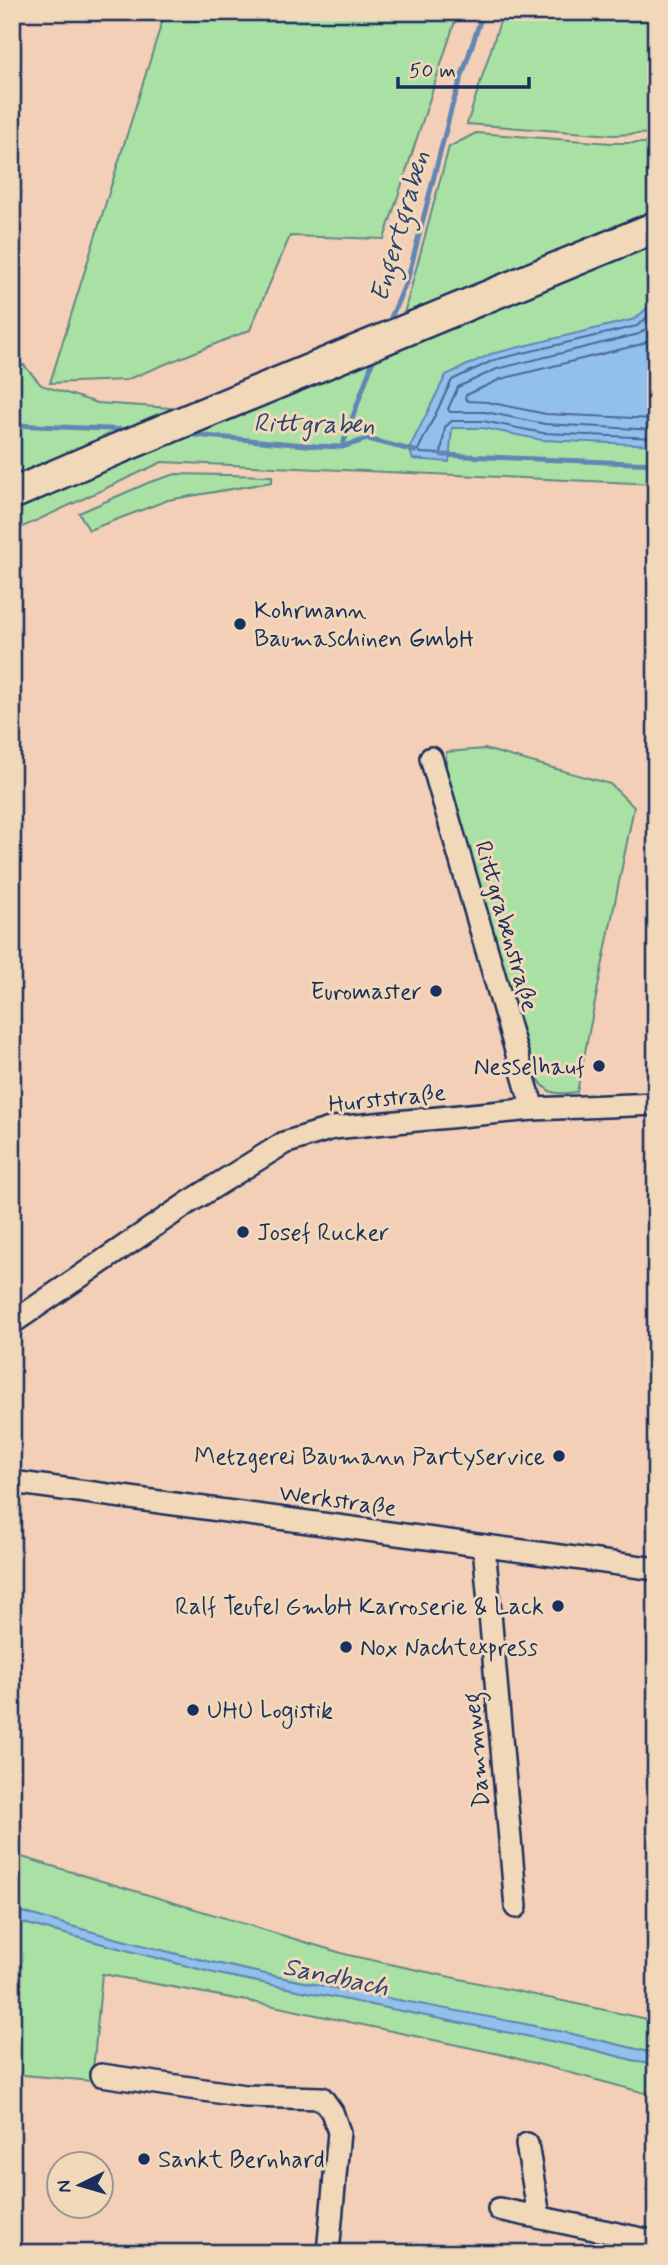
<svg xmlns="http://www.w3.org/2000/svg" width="668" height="2265" font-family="Mynerve,sans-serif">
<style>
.green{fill:#a9e1a5;stroke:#628882;stroke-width:2}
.water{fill:#92c0ed;stroke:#6286b4;stroke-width:2}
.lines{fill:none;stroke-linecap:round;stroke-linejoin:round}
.shore{stroke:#4b6997;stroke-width:2}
.stream{stroke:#6286b4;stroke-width:5}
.street-casing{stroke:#1b2f5e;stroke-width:26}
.secondary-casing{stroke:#1b2f5e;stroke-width:35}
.street{stroke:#f0d8b8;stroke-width:21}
.secondary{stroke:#f0d8b8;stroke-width:30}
.poi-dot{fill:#1b2f5e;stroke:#f0d8b8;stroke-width:2.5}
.labels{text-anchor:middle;stroke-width:6;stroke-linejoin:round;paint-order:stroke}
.poi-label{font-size:24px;fill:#1b2f5e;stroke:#f0d8b8;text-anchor:start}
.street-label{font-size:24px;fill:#1b2f5e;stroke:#f0d8b8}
.water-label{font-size:26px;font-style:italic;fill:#2d4573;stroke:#f0d8b8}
</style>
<rect width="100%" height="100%" fill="#f2cfb6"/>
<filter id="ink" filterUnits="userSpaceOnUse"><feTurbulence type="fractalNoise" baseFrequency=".0143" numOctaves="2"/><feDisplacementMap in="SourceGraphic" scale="14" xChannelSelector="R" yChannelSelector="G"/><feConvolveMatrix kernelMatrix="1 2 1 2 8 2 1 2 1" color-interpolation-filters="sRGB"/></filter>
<g filter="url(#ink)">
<g class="green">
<polygon points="165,12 458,12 384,239 290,236 250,330 126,380 50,383"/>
<polygon points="503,12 656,12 656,133 613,135 467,124"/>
<polygon points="476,133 611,143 656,143 656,218 402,321 449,147"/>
<polygon points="656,241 656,484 162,462 12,532 12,510 38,498"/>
<polygon points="12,365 24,365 41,385 97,403 186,409 12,482"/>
<polygon points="176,474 272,476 272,482 168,500 89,530 79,513 150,482"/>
<path d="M 485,749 L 610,784 L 634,807 L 577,1092 C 550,1095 547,1094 533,1071 L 446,769 L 446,752 Z"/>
<path d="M 12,1854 L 348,1955 L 656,2021 L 656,2054 C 527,2020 395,2002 265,1974 C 179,1956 95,1934 12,1909 Z"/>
<polygon points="12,1920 214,1973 590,2049 656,2066 656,2096 504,2055 274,2006 102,1974 92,2081 12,2074"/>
</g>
<g class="water">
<polygon points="656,300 656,445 542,440 483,428 452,428 449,462 413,459 409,449 446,375 491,354 635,319"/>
<path d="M 12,1909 C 96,1934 179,1956 265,1974 C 395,2002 527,2020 656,2054 L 656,2066 L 590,2049 L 214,1973 L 12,1920 Z"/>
</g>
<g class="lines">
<g class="shore">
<polyline points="656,310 637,326 494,360 452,380 418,450 421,453 441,454 445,427 452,421 483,421 543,433 656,438"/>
<polyline points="656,321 639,334 497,369 458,387 448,409 450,412 485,412 545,424 656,430"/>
<polyline points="656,336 642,344 501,379 466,395 465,398 468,401 487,402 546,414 656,419"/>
</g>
<g class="stream">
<polyline points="387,327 408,278 452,106 483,12"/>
<polyline points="12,425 132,430"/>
<polyline points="183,434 317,446 342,447 367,439 415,451"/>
<polyline points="342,447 375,355"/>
<polyline points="442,455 656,464"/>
</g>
<g class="street-casing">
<g id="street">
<polyline points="431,758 533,1109"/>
<polyline points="12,1323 188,1203 284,1143 333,1128 533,1109 656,1104"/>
<polyline points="12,1482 656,1569"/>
<polyline points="484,1546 516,1907"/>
<polyline points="101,2075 245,2096 322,2098 332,2112 339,2132 328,2253"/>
<polyline points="527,2144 539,2216"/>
<polyline points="499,2209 656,2242"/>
</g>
</g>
<g class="secondary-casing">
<polyline id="secondary" points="12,494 93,459 656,227"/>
</g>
<use href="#street" class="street"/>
<use href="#secondary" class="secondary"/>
</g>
</g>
<g class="poi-dot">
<circle cx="240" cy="624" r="7"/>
<circle cx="436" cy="991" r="7"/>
<circle cx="599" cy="1066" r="7"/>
<circle cx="243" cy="1232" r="7"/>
<circle cx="559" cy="1456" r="7"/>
<circle cx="558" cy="1606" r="7"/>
<circle cx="346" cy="1647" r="7"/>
<circle cx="193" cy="1710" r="7"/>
<circle cx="144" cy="2159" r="7"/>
</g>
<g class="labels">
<g class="poi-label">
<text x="254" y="618">Kohrmann<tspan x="254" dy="28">Baumaschinen GmbH</tspan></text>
<text x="422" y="999" text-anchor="end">Euromaster</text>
<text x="585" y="1074" text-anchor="end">Nesselhauf</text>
<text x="257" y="1240">Josef Rucker</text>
<text x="545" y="1464" text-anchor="end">Metzgerei Baumann Partyservice</text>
<text x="544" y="1614" text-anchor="end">Ralf Teufel GmbH Karroserie &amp; Lack</text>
<text x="360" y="1655">Nox Nachtexpress</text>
<text x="207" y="1718">UHU Logistik</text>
<text x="158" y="2167">Sankt Bernhard</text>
</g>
<g class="street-label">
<text transform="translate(507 926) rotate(74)" y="8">Rittgrabenstraße</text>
<text transform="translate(387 1098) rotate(-6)" y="8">Hurststraße</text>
<text transform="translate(338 1500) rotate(8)" y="8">Werkstraße</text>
<text transform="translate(476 1750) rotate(-95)" y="8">Dammweg</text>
</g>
<g class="water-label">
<text transform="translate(399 226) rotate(-74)" y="9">Engertgraben</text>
<text transform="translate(314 423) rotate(1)" y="9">Rittgraben</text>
<text transform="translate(336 1976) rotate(12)" y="9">Sandbach</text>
</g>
</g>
<rect width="668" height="2265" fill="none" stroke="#f0d8b8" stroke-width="42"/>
<rect x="21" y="21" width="626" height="2223" fill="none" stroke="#1b2f5e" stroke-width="2.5" filter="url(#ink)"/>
<g transform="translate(80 2185) rotate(265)"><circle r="33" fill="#f0d8b8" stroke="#9b9494" stroke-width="2"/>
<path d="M0-5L12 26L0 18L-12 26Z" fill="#1b2f5e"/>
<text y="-10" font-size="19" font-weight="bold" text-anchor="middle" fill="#1b2f5e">N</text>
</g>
<path d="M398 77v10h131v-10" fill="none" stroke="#1b2f5e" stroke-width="3.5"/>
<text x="409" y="77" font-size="21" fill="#1b2f5e" stroke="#f0d8b8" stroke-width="5" paint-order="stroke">50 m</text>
</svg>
